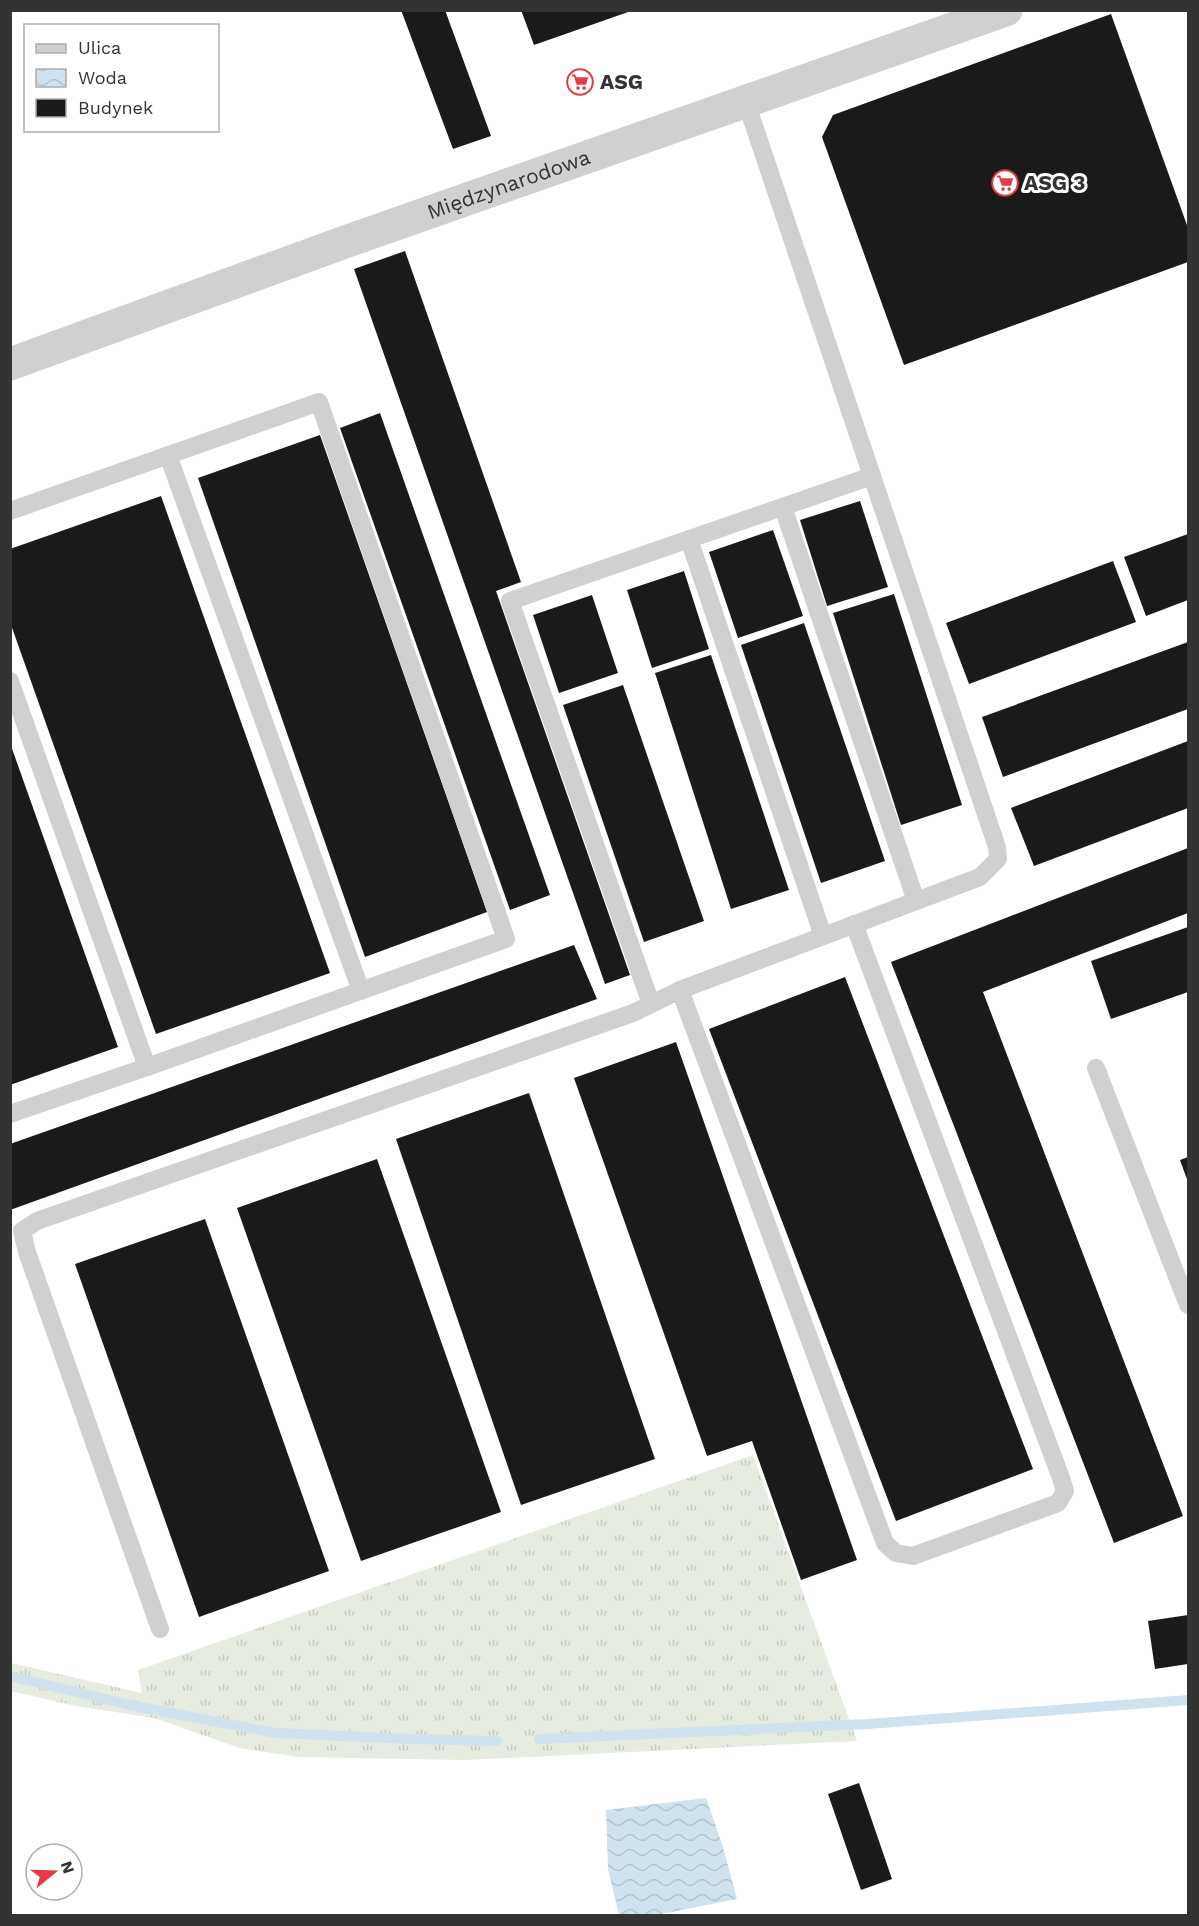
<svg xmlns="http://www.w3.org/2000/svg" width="1199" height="1926" font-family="'Work Sans',sans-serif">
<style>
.grass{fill:url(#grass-tufts)}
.water{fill:url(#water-waves)}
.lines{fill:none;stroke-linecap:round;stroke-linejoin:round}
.stream{stroke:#cfe2ee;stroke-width:10}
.building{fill:#1a1a1a}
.lane{stroke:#d0d0d0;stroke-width:18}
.street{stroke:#d0d0d0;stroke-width:33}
.labels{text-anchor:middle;stroke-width:6;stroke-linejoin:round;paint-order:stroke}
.poi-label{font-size:21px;font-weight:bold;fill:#333;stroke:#fff;text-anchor:start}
.street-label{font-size:21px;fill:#333;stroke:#fff}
</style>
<defs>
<pattern id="grass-tufts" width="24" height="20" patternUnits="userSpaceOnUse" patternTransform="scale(1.5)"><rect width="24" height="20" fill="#e6ecdf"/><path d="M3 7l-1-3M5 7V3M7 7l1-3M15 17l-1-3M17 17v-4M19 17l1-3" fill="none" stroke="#c6cbc0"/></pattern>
<pattern id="water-waves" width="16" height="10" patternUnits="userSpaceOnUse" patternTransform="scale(1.5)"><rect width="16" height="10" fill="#cfe2ee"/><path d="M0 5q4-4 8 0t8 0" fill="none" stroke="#b2c2cd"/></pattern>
</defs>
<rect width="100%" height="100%" fill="#fff"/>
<polygon class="grass" points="753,1455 857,1741 465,1760 298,1757 240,1748 154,1718 76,1706 11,1691 11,1663 142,1693 138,1670"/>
<polygon class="water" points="706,1798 723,1847 737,1899 656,1915 619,1915 608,1869 606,1810"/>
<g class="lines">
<g class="stream">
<polyline points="10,1676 130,1705 275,1733 410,1739 497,1741"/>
<polyline points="539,1739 868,1724 1188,1700"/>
</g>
</g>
<g class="building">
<polygon points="401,10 445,10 491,136 453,149"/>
<polygon points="521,10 631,10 631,11 534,45"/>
<polygon points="1111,14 1188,228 1188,262 904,365 822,137 833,115"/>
<polygon points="405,251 521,582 496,591 630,975 605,984 354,269"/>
<polygon points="380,413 550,895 510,910 340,428"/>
<polygon points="320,435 487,912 365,957 198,478"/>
<polygon points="161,496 330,973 156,1034 10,622 10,549"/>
<polygon points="860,501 888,587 827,606 800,520"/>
<polygon points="773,530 803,616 738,638 709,552"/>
<polygon points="1188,534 1188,600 1146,616 1124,557"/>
<polygon points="1113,561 1136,622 969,684 946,623"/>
<polygon points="684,571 709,649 652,668 627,590"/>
<polygon points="894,594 962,805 901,825 833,613"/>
<polygon points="592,595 618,673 559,693 533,615"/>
<polygon points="804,623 885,861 821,883 741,645"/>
<polygon points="1188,642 1188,709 1003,777 982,717"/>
<polygon points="711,655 789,890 731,909 655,673"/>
<polygon points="623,685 704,921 644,942 563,705"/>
<polygon points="1188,741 1188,808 1034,866 1011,808"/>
<polygon points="10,743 118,1047 10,1085"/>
<polygon points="1188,848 1188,913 983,992 1183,1516 1114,1543 891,962"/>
<polygon points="1188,927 1188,992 1111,1019 1091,961"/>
<polygon points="574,945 597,999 10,1210 10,1144"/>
<polygon points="845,977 1033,1469 896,1521 709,1029"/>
<polygon points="676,1042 857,1560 801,1580 752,1441 707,1456 574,1078"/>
<polygon points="529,1093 655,1459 521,1505 396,1139"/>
<polygon points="1188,1157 1188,1182 1180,1160"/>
<polygon points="377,1159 501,1512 361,1561 237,1208"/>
<polygon points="205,1219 329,1571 199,1617 75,1264"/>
<polygon points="1188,1615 1188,1664 1155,1669 1148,1621"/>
<polygon points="859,1783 892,1879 861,1890 828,1794"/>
</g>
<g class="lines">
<g class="lane">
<polyline points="168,455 361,991"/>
<polyline points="783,507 916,901"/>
<polyline points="10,511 319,402 506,939 147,1067"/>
<polyline points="689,539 823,936"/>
<polyline points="10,681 147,1067 10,1114"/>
<polyline points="680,990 885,1543 896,1553 913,1556 1058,1503 1065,1491 1061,1478 854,924"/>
<polyline points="651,1004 510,601 872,476"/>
<polyline points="1096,1068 1188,1305"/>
<polyline points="160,1629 27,1252 22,1231 37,1221 633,1013 680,990 980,877 998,859 997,847 746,102"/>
</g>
<path class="street" id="s1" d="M 10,364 L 345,242 L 1006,10"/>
</g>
<defs>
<g id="supermarket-ring" transform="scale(1.35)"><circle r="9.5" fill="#fff" stroke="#e63946" stroke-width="1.5"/><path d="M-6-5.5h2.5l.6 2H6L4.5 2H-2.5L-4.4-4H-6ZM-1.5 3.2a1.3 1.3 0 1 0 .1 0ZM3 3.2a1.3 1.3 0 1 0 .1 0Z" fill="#e63946"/></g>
</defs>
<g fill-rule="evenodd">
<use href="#supermarket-ring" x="580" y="82"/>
<use href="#supermarket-ring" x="1005" y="183"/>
</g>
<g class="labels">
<g class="poi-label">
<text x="600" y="89">ASG</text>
<text x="1024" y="190">ASG 3</text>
</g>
<g class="street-label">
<text dy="7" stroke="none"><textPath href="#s1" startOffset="530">Międzynarodowa</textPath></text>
</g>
</g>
<rect width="1199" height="1926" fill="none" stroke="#333333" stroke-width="24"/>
<rect x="24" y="24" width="195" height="108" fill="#ffffff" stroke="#adadad" stroke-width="1.5"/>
<rect x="36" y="44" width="30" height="9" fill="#d0d0d0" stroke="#adadad" stroke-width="1.5"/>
<text x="78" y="54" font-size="18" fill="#333333">Ulica</text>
<rect x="36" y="69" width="30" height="18" fill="url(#water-waves)" stroke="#adadad" stroke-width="1.5"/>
<text x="78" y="84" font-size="18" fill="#333333">Woda</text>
<rect x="36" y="99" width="30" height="18" fill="#1a1a1a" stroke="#adadad" stroke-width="1.5"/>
<text x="78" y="114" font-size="18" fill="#333333">Budynek</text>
<g transform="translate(54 1872) rotate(71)"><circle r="28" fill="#ffffff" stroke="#adadad" stroke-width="1.5"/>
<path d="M0-4.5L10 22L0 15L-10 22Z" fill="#e63946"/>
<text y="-9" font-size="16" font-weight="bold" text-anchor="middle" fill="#333333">N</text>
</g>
</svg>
